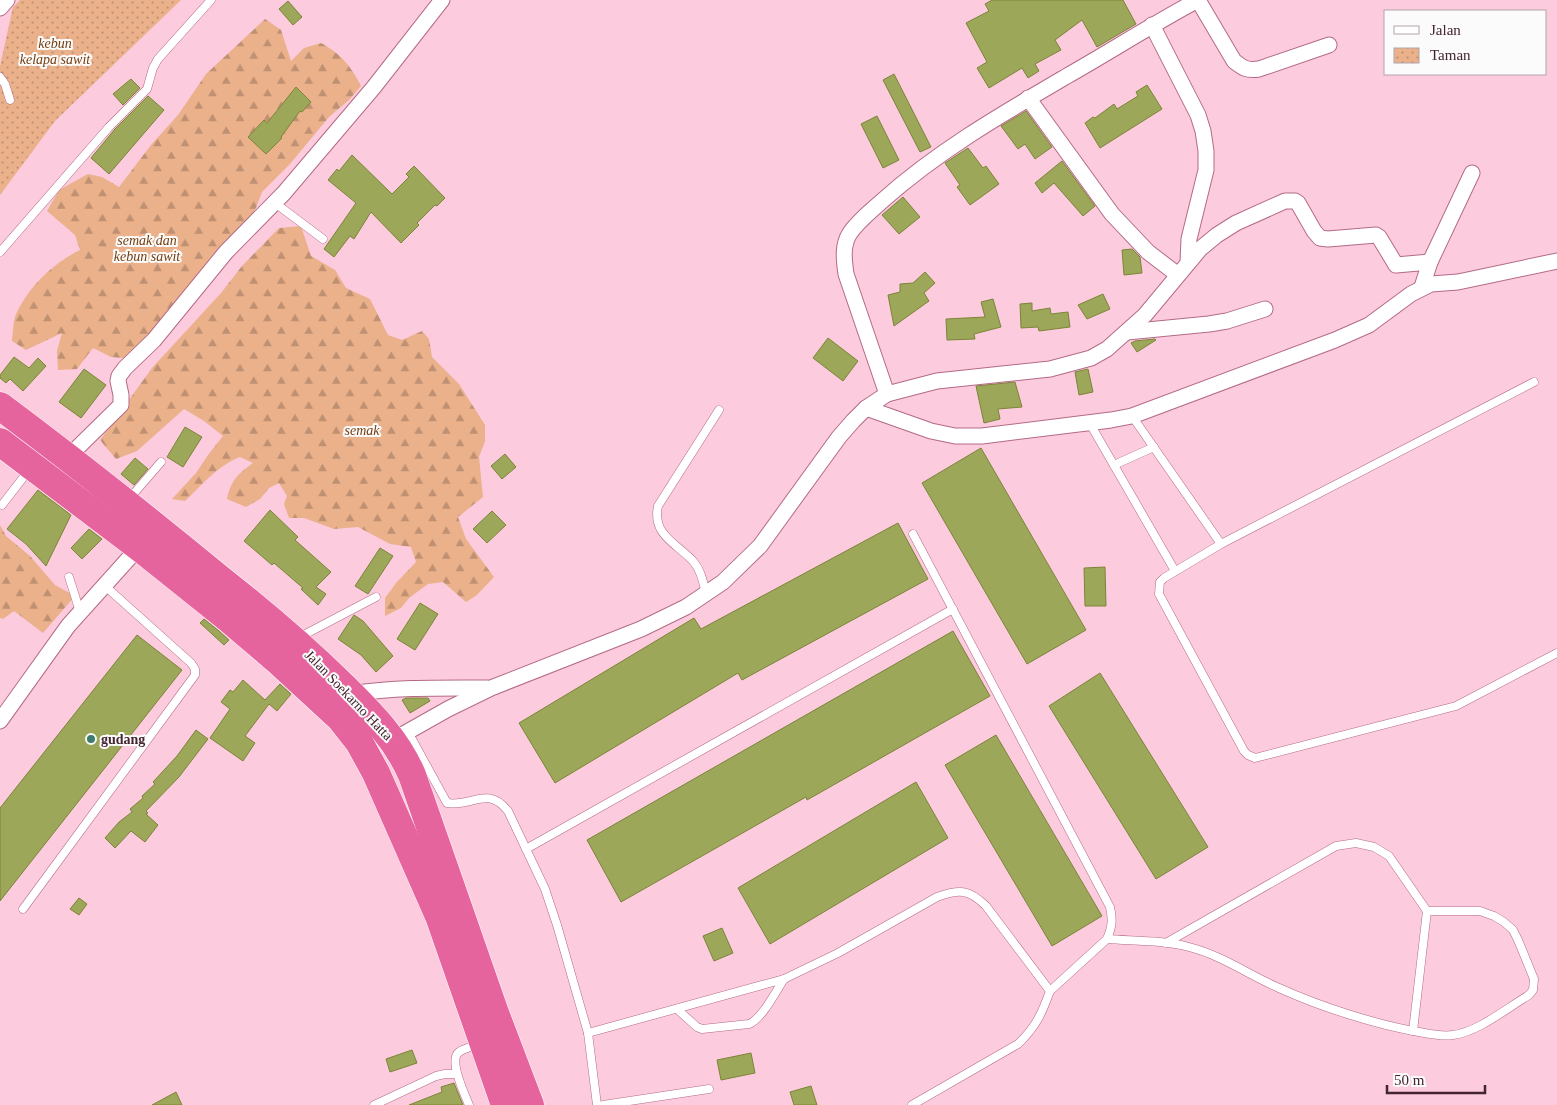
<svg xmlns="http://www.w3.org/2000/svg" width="1557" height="1105" font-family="'Times New Roman',serif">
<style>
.forest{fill:url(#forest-firs)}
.park{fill:url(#park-dots)}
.building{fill:#9da75a;stroke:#7c8437}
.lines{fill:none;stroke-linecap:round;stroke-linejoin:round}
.lane-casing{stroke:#b46a87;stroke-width:9}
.street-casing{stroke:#b46a87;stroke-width:17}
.highway-casing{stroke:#fff;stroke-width:29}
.lane{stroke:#fff;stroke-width:8}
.street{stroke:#fff;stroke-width:15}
.highway{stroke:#e6649e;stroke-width:28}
.poi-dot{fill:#3c7d6c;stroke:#fbfbfb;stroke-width:2}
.labels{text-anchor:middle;stroke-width:4;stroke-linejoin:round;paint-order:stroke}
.park-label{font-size:14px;font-style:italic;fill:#743d0e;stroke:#fbfbfb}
.street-label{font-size:14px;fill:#432430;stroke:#fbfbfb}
.poi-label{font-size:14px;font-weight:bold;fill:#432430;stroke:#fbfbfb;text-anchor:start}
</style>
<defs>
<pattern id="forest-firs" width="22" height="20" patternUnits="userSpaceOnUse" patternTransform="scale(1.25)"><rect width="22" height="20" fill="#eab18b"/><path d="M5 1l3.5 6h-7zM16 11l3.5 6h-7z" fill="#bf9072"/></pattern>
<pattern id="park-dots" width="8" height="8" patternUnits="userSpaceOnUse" patternTransform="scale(1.25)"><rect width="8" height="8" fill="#eab18b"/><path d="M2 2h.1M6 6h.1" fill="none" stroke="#bf9072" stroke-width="1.8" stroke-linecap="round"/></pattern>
</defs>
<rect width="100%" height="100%" fill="#fccbdd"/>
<g class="forest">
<path d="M 265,19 L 281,30 L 291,61 L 304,48 L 321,43 C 341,54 351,66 361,86 L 349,100 L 329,117 L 290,164 L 262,192 L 256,208 L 240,233 L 135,359 L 111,357 L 93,348 L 77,369 L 58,370 L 57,351 L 62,333 L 26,350 L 12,341 C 13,333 13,324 15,317 C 26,289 53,263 80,250 L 75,235 L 47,211 L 59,190 L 88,174 L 102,177 L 119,187 L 151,145 L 178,115 L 206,74 Z"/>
<path d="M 301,226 L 311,256 L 335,270 L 346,288 L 370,299 L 388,335 L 402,340 L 422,331 L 429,339 L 432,357 L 459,384 L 485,425 L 485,441 L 479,457 L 483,497 L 458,517 L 466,539 L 494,577 L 477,595 L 466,602 L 443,582 L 428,584 L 409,598 L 401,608 L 385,616 L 385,598 L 396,583 L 416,562 L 411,547 L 390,544 L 358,527 L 334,529 L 304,518 L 289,518 L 284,504 L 287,496 L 279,483 L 269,488 L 260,499 L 246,507 L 227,499 C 231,480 238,474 253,463 L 240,457 C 217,466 202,485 185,501 L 172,499 L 196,473 L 208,455 L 223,436 L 204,421 L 184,409 L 137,451 L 116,459 L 100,440 L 152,368 L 221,293 L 242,266 L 279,228 Z"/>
<polygon points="0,525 6,536 30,556 55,585 75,596 43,633 14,611 3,619 0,618"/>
</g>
<polygon class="park" points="20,0 181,0 55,121 0,195 0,66 13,7"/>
<g class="building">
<polygon points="992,0 1123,0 1136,24 1097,47 1082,20 1055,40 1061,50 1035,64 1039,71 1028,78 1022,68 989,88 977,68 987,62 966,23 989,11 985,4"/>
<polygon points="288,1 302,17 293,25 279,9"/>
<polygon points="894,74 931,147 920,152 883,80"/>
<polygon points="131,79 140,88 123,105 113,94"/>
<polygon points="1147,85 1162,109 1100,148 1085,123 1093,117 1095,118 1114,104 1117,109 1138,96 1136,92"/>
<polygon points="296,87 311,102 302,112 300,111 281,137 282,138 266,154 248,137 264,120 267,123"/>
<polygon points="148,96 164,110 109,174 91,158 115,129"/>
<polygon points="1026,111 1052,147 1035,159 1025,144 1018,149 1001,126"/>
<polygon points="877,116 899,160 883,168 861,124"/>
<polygon points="968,148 983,168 986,166 999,184 970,205 957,187 960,185 945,163"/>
<polygon points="352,155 392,194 409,177 406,174 414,166 445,198 437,206 435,205 417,223 419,225 401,243 371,212 354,239 350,236 334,257 324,249 356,203 328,180 337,169 339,171"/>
<polygon points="1062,161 1095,206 1083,216 1054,183 1042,193 1035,183"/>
<polygon points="903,197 920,217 899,234 882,215"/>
<polygon points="1132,249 1140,257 1142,273 1124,275 1122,250"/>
<polygon points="925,272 935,283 924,293 929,301 894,326 888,295 900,292 900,284 913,283"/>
<polygon points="1103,294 1110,309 1087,319 1078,305"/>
<polygon points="993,299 1001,327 974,334 975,339 947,340 946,319 985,317 981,302"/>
<polygon points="1032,303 1032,311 1050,308 1051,314 1068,312 1070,327 1039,331 1038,327 1021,328 1020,304"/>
<polygon points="828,338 858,361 843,381 813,358"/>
<polygon points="1155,339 1156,340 1137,352 1131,343 1135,341"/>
<polygon points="14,357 29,368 38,358 46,366 23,391 10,379 6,383 0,378 0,375"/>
<polygon points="84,369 106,385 81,418 59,402"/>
<polygon points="1088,369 1093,392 1079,395 1075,372"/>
<polygon points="1015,382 1022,407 998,409 1000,419 984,423 976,386"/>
<polygon points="185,427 202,437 183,467 167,457"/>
<polygon points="981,448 1086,630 1027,664 922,483"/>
<polygon points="505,454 516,467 502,479 491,466"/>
<polygon points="135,458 148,469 134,485 121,474"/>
<polygon points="38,490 71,515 46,566 26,544 7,529"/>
<polygon points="270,510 298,537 295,540 331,572 316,587 326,594 318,605 301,589 303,588 274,563 272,565 244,541"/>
<polygon points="492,511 506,525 487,543 473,529"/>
<polygon points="898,523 928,579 742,680 738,673 555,783 519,723 694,618 701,629"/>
<polygon points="89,529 102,539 82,559 71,548"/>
<polygon points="380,548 393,556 368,594 355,586"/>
<polygon points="1105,567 1106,606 1085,606 1084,568"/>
<polygon points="420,603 438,614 415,650 397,639"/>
<polygon points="354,615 363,621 393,656 376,672 361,655 338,639"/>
<polygon points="204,619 219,631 229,640 224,645 200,623"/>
<polygon points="953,631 990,696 807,800 806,797 621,902 587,840"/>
<polygon points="137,635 182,670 0,901 0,808"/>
<polygon points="1100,673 1208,847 1156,879 1049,706"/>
<polygon points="243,680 265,700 280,684 291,694 277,711 269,704 245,736 255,743 243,761 210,738 230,709 221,702 230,690 233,692"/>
<polygon points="406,698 428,698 430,701 410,713 402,700"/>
<polygon points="196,730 208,739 179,777 146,811 148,813 146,814 158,825 145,842 131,831 115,848 105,838 119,822 132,812 130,809 143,798 142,796 155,784 153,782 177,756"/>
<polygon points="996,735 1102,916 1052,946 945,765"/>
<polygon points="916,782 948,838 770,944 738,888"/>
<polygon points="79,898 87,904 79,915 70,909"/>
<polygon points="722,928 733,953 714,961 703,936"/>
<polygon points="412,1050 417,1063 390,1072 386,1059"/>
<polygon points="751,1053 755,1073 721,1080 717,1060"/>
<polygon points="454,1083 463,1105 409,1105 442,1092 441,1087"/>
<polygon points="811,1086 817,1105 794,1105 790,1092"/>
<polygon points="176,1092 182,1105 152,1105"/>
</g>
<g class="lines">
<g class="lane-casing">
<g id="lane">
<polyline points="0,77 5,84 10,100"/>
<polyline points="275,203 323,239"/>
<polyline points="0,252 109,127 147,89 153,68 158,59 211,0"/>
<polyline points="1132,416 1221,544 1534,382"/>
<polyline points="1089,422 1175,571"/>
<polyline points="1114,465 1154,447"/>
<polyline points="129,499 161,462"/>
<polyline points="2,505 29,470"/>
<path d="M 913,534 L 1110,907 C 1113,920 1112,927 1107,939 L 1050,991"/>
<polyline points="1221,544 1164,578 1160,582 1159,594 1244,751 1248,755 1255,758 1456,706 1557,653"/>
<polyline points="69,577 80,612"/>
<path d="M 706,593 C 703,582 701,570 693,561 C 676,543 652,535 658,506 L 719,410"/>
<polyline points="298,638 376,597"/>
<path d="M 408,732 L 447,803 C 473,807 487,785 508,811 L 545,889 L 557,925 L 588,1033 L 597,1105"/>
<polyline points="526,849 953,609"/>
<polyline points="23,909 195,675 195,669 191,663 104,585"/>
<path d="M 1107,939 C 1134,941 1163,940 1189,947 C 1221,955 1249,975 1279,988 C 1321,1007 1374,1024 1419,1032 C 1430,1034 1443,1037 1453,1035 C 1478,1032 1507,1008 1529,995 L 1533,990 L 1534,979 L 1518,940 L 1513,930 L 1504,922 L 1494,916 L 1480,911 L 1427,911 L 1389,856 L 1374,847 L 1356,843 L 1336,846 L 1166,943"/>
<path d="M 677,1009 L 697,1027 L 702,1029 L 749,1024 C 762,1019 776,991 784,979"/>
<polyline points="1413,1031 1427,911"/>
<path d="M 588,1033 L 784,979 L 838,953 L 937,897 C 959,889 969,889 986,906 L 1050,991 C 1042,1013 1036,1027 1018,1044 L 912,1105"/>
<polyline points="374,1105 436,1076 445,1074 457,1074"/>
<path d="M 469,1105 C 465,1095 448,1060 459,1052 C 465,1048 472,1047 478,1044"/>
<polyline points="603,1105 709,1089"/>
</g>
</g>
<g class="street-casing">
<g id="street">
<polyline points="0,8 7,0"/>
<polyline points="1152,25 1198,115 1203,131 1206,151 1206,170 1189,239 1188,263"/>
<polyline points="1028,98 1112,214 1148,252 1178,275"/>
<polyline points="1430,262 1472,173"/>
<polyline points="1127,332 1209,324 1227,321 1265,309"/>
<polyline points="887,394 937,381 1050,369 1091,358 1107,349 1145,315 1200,249 1217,235 1236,223 1285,201 1295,201 1298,203 1314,231 1320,238 1328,239 1376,235 1379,237 1396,265 1430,262 1422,287"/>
<polyline points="866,408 931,431 955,436 982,436 1111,420 1132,416 1335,340 1369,325 1411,294 1431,284 1458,282 1557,261"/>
<polyline points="67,458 121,405 121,395 118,381 119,376 125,368 154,340 226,252 284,193 374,87 442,0"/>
<path d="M 351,694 C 397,687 441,688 487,688"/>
<polyline points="0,721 68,626 139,547"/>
<path d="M 393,740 L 448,709 L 491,688 L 641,629 L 686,607 L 723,582 L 760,546 L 839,437 L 853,421 L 866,408 L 887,394 L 846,274 C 844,260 842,245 850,233 C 858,221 871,211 882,201 C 938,151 1002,114 1067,76 C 1111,51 1153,24 1198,0 L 1234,61 C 1243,68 1247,71 1259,69 L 1329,45"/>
</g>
</g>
<g class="highway-casing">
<g id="highway">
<path d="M 0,406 C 75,462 148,520 220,579 C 263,613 304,648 343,686 C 371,714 396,738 412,775 L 495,1013 L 530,1105"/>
<polyline points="0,442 139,547 229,619 277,660 341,719 359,742 376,773 439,916 505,1105"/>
</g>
</g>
<use href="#lane" class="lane"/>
<use href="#street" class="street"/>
<use href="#highway" class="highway"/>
</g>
<circle class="poi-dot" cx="91" cy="739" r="5"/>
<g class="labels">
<g class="park-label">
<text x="55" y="48">kebun<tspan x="55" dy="16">kelapa sawit</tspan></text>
<text x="147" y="245">semak dan<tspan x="147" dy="16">kebun sawit</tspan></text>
<text x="362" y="435">semak</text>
</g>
<g class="street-label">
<text transform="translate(349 695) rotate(46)" y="5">Jalan Soekarno Hatta</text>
</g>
<g class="poi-label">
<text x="101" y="744">gudang</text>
</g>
</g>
<rect x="1384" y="10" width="162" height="65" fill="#fbfbfb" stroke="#b1a5aa"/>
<rect x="1394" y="26" width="25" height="8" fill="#ffffff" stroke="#b1a5aa"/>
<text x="1430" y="35" font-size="15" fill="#432430">Jalan</text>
<rect x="1394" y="48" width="25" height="15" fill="url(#park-dots)" stroke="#b1a5aa"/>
<text x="1430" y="60" font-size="15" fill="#432430">Taman</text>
<path d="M1387 1085v8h98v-8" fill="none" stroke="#432430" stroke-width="2.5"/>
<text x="1394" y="1085" font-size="15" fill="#432430" stroke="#fbfbfb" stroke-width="4" paint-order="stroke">50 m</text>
</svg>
